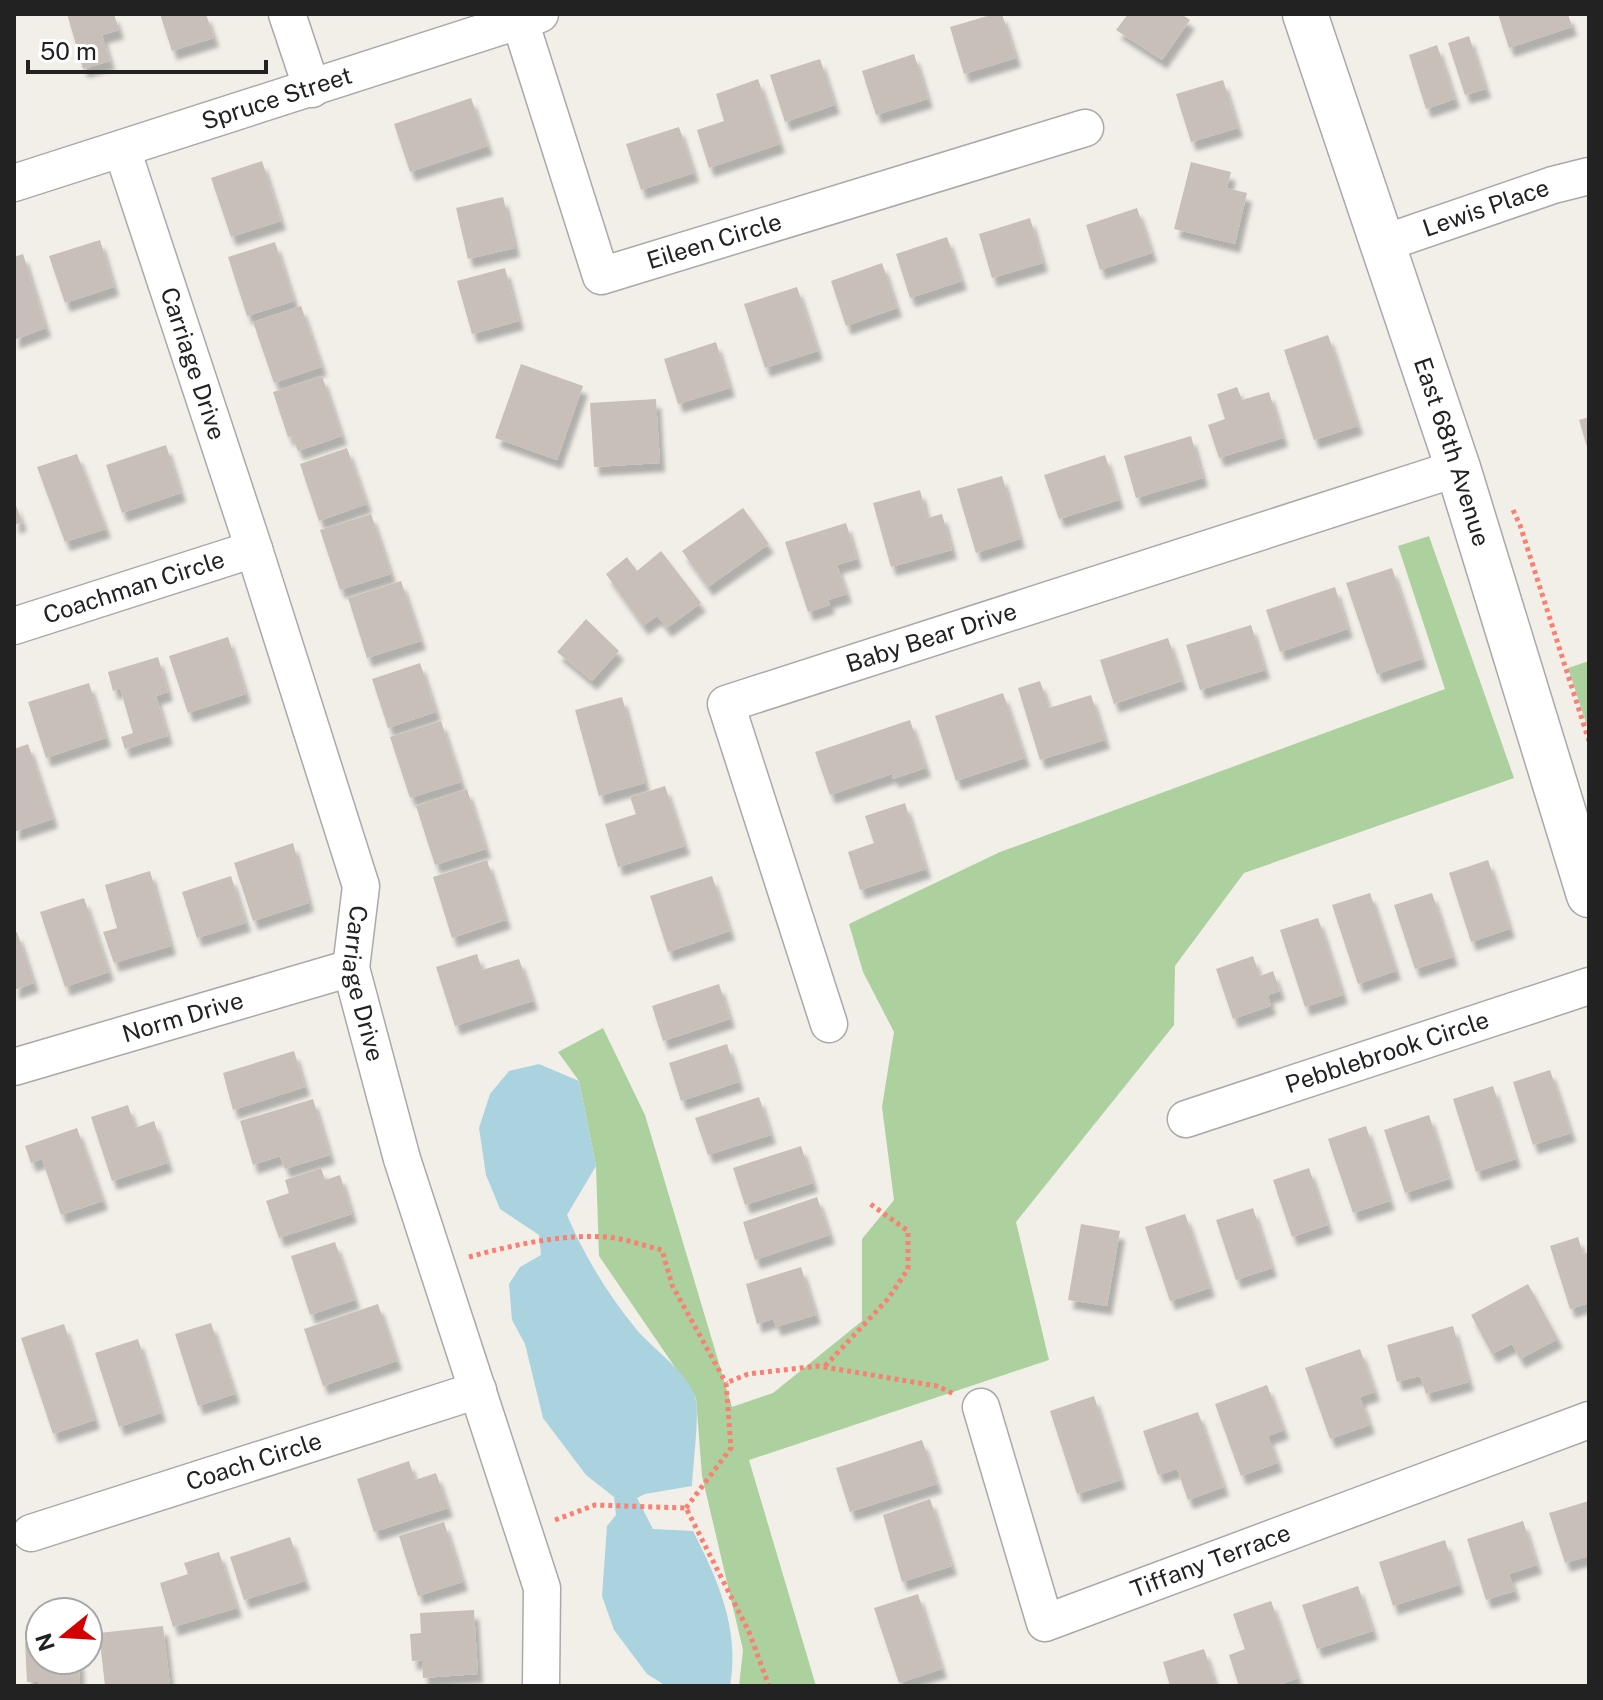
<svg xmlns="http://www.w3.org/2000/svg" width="1603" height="1700" font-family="'Public Sans',sans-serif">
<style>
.forest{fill:#add19e}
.water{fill:#aad3df}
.building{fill:#c7bfb8;filter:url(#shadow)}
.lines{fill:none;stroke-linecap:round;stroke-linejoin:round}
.minor-casing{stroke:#a9a9a9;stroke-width:39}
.tertiary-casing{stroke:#a9a9a9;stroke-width:47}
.path{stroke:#fa8072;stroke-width:5;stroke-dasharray:4 4;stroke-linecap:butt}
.minor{stroke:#fff;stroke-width:36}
.tertiary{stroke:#fff;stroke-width:44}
.labels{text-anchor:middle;stroke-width:8;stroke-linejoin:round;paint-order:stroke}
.street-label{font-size:24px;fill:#222;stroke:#fff}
</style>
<defs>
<filter id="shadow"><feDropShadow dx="5" dy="9" stdDeviation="2" flood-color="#0004"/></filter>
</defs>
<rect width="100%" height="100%" fill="#f2efe9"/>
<g class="forest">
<polygon points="1429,536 1514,778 1244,873 1175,966 1174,1025 1016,1222 1049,1360 749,1460 816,1686 739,1686 743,1650 702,1476 696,1398 599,1256 596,1166 579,1081 558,1052 603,1028 645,1115 732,1407 773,1393 862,1321 862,1239 894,1200 882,1107 894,1032 863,972 849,924 1000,852 1445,689 1398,546"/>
<polygon points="1589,661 1589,732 1568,668"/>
</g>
<path class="water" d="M 539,1064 L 579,1081 L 596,1166 L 567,1215 C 585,1257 608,1295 637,1330 C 652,1348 692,1376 696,1400 C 699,1420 693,1464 692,1486 L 645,1494 L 637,1498 L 653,1529 L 693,1531 C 718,1580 740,1629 730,1686 L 666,1686 L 647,1674 L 614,1630 L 602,1596 L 607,1526 L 616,1515 L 614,1497 L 586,1475 L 543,1418 L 525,1344 L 512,1320 L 509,1284 L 520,1267 L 541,1255 L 539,1235 L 500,1209 L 486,1175 L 479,1128 L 490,1094 L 509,1071 Z"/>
<g class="building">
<polygon points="67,14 114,14 119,30 102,35 110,61 83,69"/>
<polygon points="160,14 206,14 214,38 172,51"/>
<polygon points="994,14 1002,14 1016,58 964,74 950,27"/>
<polygon points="1128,14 1181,14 1190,20 1162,60 1116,30"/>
<polygon points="1498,14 1568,14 1572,27 1509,48"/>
<polygon points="1469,36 1486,89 1465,95 1448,43"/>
<polygon points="1437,45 1455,99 1426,109 1409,55"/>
<polygon points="914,54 928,99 876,115 862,71"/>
<polygon points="820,59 835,105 785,122 770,75"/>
<polygon points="758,79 780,144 709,168 697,130 724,121 716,94"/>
<polygon points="1223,80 1238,128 1191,142 1176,94"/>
<polygon points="471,98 488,146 410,172 394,124"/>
<polygon points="679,127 694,173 641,190 626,144"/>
<polygon points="262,161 281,221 231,237 211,178"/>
<polygon points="1191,162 1231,172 1227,188 1247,193 1235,244 1174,229"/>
<polygon points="503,197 515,248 468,259 456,208"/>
<polygon points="1137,208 1152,253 1100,270 1086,225"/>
<polygon points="1030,218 1043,263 992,278 979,234"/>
<polygon points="947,237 962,281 910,298 896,254"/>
<polygon points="100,240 114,287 65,303 49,256"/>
<polygon points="275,242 294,301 247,316 228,257"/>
<polygon points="23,254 46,328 14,340 14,257"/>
<polygon points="882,263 897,308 846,326 831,281"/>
<polygon points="505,268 519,321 472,334 457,281"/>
<polygon points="797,287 818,351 765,368 744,304"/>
<polygon points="301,306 322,367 274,383 253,322"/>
<polygon points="1328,335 1358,426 1314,440 1284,350"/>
<polygon points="716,342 730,388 678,404 664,359"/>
<polygon points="521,364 583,386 557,460 495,438"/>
<polygon points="322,376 342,436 298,451 292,436 288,437 273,392"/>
<polygon points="1237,387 1242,400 1269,392 1283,438 1219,458 1208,425 1225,419 1217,394"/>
<polygon points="656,399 660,463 594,467 590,403"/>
<polygon points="1589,417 1589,450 1588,450 1579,420"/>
<polygon points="1191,436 1203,478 1136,498 1124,456"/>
<polygon points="166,445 181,493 122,513 106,465"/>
<polygon points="347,448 367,504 319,521 300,464"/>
<polygon points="77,454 106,529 65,542 37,467"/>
<polygon points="1105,455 1119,500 1059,519 1044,475"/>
<polygon points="1002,476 1020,539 976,553 957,489"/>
<polygon points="920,490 927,518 942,514 952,550 891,567 873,503"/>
<polygon points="14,500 22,522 14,525"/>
<polygon points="743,508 769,544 708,587 682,551"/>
<polygon points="371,514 391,574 340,590 320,530"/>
<polygon points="846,523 857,559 837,565 847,594 828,600 830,605 808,612 785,542"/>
<polygon points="661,551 701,603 667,628 657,616 643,626 606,574 627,557 637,571"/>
<polygon points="1392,568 1422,659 1377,674 1346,583"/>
<polygon points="401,581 421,641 367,658 348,598"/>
<polygon points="1335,587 1348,629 1280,652 1266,610"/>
<polygon points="586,619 619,651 592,681 557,652"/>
<polygon points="1251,625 1265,670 1200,690 1186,645"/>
<polygon points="228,637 246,694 188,713 169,656"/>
<polygon points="1168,638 1182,681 1114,704 1100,660"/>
<polygon points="158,657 168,692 156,696 168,736 125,749 121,737 133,733 120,688 113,691 108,672"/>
<polygon points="420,663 436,712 388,728 372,679"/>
<polygon points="1040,681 1049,708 1091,695 1105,740 1040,760 1018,688"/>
<polygon points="89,683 106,738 46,758 28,702"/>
<polygon points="1003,693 1025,758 956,781 935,716"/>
<polygon points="622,697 645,783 599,796 575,710"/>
<polygon points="910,720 926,768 893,779 892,774 830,795 815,752"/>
<polygon points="441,721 461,782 410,798 390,737"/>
<polygon points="28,744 53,819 14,832 14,749"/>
<polygon points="665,786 685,846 618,867 605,824 636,814 630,797"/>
<polygon points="467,789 486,849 435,865 416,806"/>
<polygon points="905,803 926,869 860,890 848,852 874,843 865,816"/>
<polygon points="293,843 309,903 253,921 234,863"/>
<polygon points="487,860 506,920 452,938 433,877"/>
<polygon points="1488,860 1510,929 1471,942 1449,873"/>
<polygon points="150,871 171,946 114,963 103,932 117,928 105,885"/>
<polygon points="231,876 246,923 197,938 182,892"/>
<polygon points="712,876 730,931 668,952 650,896"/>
<polygon points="1370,893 1396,971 1358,984 1332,905"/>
<polygon points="1432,893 1453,957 1415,969 1394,905"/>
<polygon points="84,898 109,972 65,987 40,912"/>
<polygon points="1318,918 1343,995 1305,1007 1280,930"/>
<polygon points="17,932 34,983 14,990 14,933"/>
<polygon points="477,954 482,970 519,959 533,1001 455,1026 436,967"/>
<polygon points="1253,956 1260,976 1273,971 1280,991 1268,995 1271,1006 1233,1019 1216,969"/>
<polygon points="719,984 730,1019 663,1041 652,1006"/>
<polygon points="727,1044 739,1082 681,1101 669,1063"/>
<polygon points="294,1051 305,1087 233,1110 223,1073"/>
<polygon points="1550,1070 1571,1133 1533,1145 1513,1082"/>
<polygon points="1493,1086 1516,1159 1476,1172 1453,1099"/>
<polygon points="759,1097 771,1135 708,1155 695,1118"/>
<polygon points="313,1099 330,1155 285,1169 280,1156 253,1165 240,1121"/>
<polygon points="128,1105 135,1128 154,1121 168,1163 112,1181 91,1117"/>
<polygon points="1429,1115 1449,1179 1405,1193 1384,1130"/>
<polygon points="1366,1126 1390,1201 1353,1213 1328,1139"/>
<polygon points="77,1128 103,1201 61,1215 42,1159 31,1163 25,1146"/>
<polygon points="801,1146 813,1183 745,1205 733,1168"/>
<polygon points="321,1168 325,1180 340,1175 352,1214 279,1238 266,1201 289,1193 285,1180"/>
<polygon points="1309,1168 1328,1225 1292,1237 1273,1180"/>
<polygon points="817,1197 830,1235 755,1260 743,1222"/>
<polygon points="1253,1208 1272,1268 1236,1280 1216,1220"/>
<polygon points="1185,1214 1210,1288 1170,1301 1145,1227"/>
<polygon points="1081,1224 1120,1231 1107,1306 1068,1300"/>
<polygon points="1578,1237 1583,1254 1589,1252 1589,1303 1570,1309 1550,1246"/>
<polygon points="335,1242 355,1300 310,1315 291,1256"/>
<polygon points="801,1267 816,1315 776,1327 773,1319 757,1324 746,1284"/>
<polygon points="1528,1284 1558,1339 1520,1359 1512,1344 1492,1354 1471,1315"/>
<polygon points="378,1304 397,1361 323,1386 304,1329"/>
<polygon points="211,1323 235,1394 198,1406 175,1334"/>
<polygon points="64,1324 95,1420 53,1434 21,1338"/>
<polygon points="1453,1326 1469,1382 1426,1394 1420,1376 1397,1382 1387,1345"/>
<polygon points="138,1339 161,1413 119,1427 95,1353"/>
<polygon points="1360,1349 1375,1392 1360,1397 1370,1425 1330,1439 1305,1368"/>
<polygon points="1267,1385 1284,1430 1268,1436 1278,1463 1241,1476 1215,1404"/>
<polygon points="1094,1396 1121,1480 1077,1494 1050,1411"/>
<polygon points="1198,1412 1224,1487 1188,1500 1177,1469 1158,1475 1143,1431"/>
<polygon points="922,1440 937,1484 850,1512 836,1468"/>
<polygon points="409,1461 415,1480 436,1473 448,1508 374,1532 357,1479"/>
<polygon points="930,1499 952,1566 902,1582 883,1515"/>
<polygon points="1589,1501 1589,1556 1565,1563 1549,1513"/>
<polygon points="1523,1521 1537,1565 1509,1574 1515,1591 1486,1600 1467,1539"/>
<polygon points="444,1522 463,1582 418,1596 399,1536"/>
<polygon points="290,1537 305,1581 244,1600 230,1557"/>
<polygon points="1445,1540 1459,1585 1393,1606 1379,1562"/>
<polygon points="219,1552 237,1608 173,1627 160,1583 188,1574 184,1563"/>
<polygon points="1358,1586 1373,1631 1317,1649 1302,1605"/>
<polygon points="918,1594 942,1669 899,1683 874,1608"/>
<polygon points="1271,1601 1298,1678 1276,1686 1239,1686 1229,1655 1245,1649 1233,1614"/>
<polygon points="474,1610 478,1674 423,1678 422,1660 412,1661 410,1634 421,1633 420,1613"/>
<polygon points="163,1626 170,1685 105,1686 99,1633"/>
<polygon points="25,1642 40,1642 40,1660 79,1660 80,1686 38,1686 38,1682 27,1682"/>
<polygon points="1204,1649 1216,1686 1170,1686 1163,1662"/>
</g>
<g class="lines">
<g class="minor-casing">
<g id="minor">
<polyline points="287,14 312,89"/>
<path id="s1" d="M 520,21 L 601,276 L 1085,128"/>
<path id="s2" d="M 122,149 L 254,549 L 361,886 L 351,968 L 402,1159 L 542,1588 L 541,1686"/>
<path id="s3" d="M 14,183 L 540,14"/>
<path id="s4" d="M 1382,244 L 1553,185 L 1589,176"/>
<path id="s5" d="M 14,626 L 254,549"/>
<path id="s6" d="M 829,1024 L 726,704 L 1458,468"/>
<path id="s7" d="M 14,1067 L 351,968"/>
<path id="s8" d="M 1186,1119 L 1589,986"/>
<path id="s9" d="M 981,1407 L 1045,1623 L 1589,1420"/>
<path id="s10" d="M 31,1533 L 478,1390"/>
</g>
</g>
<g class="tertiary-casing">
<g id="tertiary">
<path id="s11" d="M 1305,14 L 1458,468 L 1589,895"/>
</g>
</g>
<g class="path">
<polyline points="1513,510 1520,525 1589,741"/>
<path d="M 469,1257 C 513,1245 561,1234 606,1237 C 624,1238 644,1246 662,1250 L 672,1285 L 726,1383"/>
<polyline points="825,1366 888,1299 908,1269 908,1231 869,1203"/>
<polyline points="686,1508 731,1448 726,1383 748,1374 818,1366 937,1386 954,1394"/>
<polyline points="555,1520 595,1505 686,1508 749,1632 769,1686"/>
</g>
<use href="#minor" class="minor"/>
<use href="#tertiary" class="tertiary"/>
</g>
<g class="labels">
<g class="street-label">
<text dy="8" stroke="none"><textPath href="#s3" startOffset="276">Spruce Street</textPath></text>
<text dy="8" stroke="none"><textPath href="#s4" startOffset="110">Lewis Place</textPath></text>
<text dy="8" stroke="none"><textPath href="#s1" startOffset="386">Eileen Circle</textPath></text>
<text dy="8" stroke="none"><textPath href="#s2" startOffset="226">Carriage Drive</textPath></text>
<text dy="8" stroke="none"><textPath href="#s11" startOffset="462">East 68th Avenue</textPath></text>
<text dy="8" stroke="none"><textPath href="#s5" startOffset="126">Coachman Circle</textPath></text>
<text dy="8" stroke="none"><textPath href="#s6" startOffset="552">Baby Bear Drive</textPath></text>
<text dy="8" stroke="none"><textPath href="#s2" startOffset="874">Carriage Drive</textPath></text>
<text dy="8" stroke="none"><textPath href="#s7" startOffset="176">Norm Drive</textPath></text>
<text dy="8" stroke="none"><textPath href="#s8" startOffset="212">Pebblebrook Circle</textPath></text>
<text dy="8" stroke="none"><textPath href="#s10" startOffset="234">Coach Circle</textPath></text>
<text dy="8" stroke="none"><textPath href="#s9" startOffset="402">Tiffany Terrace</textPath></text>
</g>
</g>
<rect width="1603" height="1700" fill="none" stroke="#222222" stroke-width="32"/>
<g transform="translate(64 1636) rotate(252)"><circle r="38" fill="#ffffff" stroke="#a7a7a7" stroke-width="2"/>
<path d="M0-6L14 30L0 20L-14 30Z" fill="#d40000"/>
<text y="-12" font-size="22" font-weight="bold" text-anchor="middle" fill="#222222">N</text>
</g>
<path d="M28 60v12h238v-12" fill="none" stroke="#222222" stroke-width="4"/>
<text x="40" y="60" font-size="24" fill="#222222" stroke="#ffffff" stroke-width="6" paint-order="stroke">50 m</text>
</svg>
